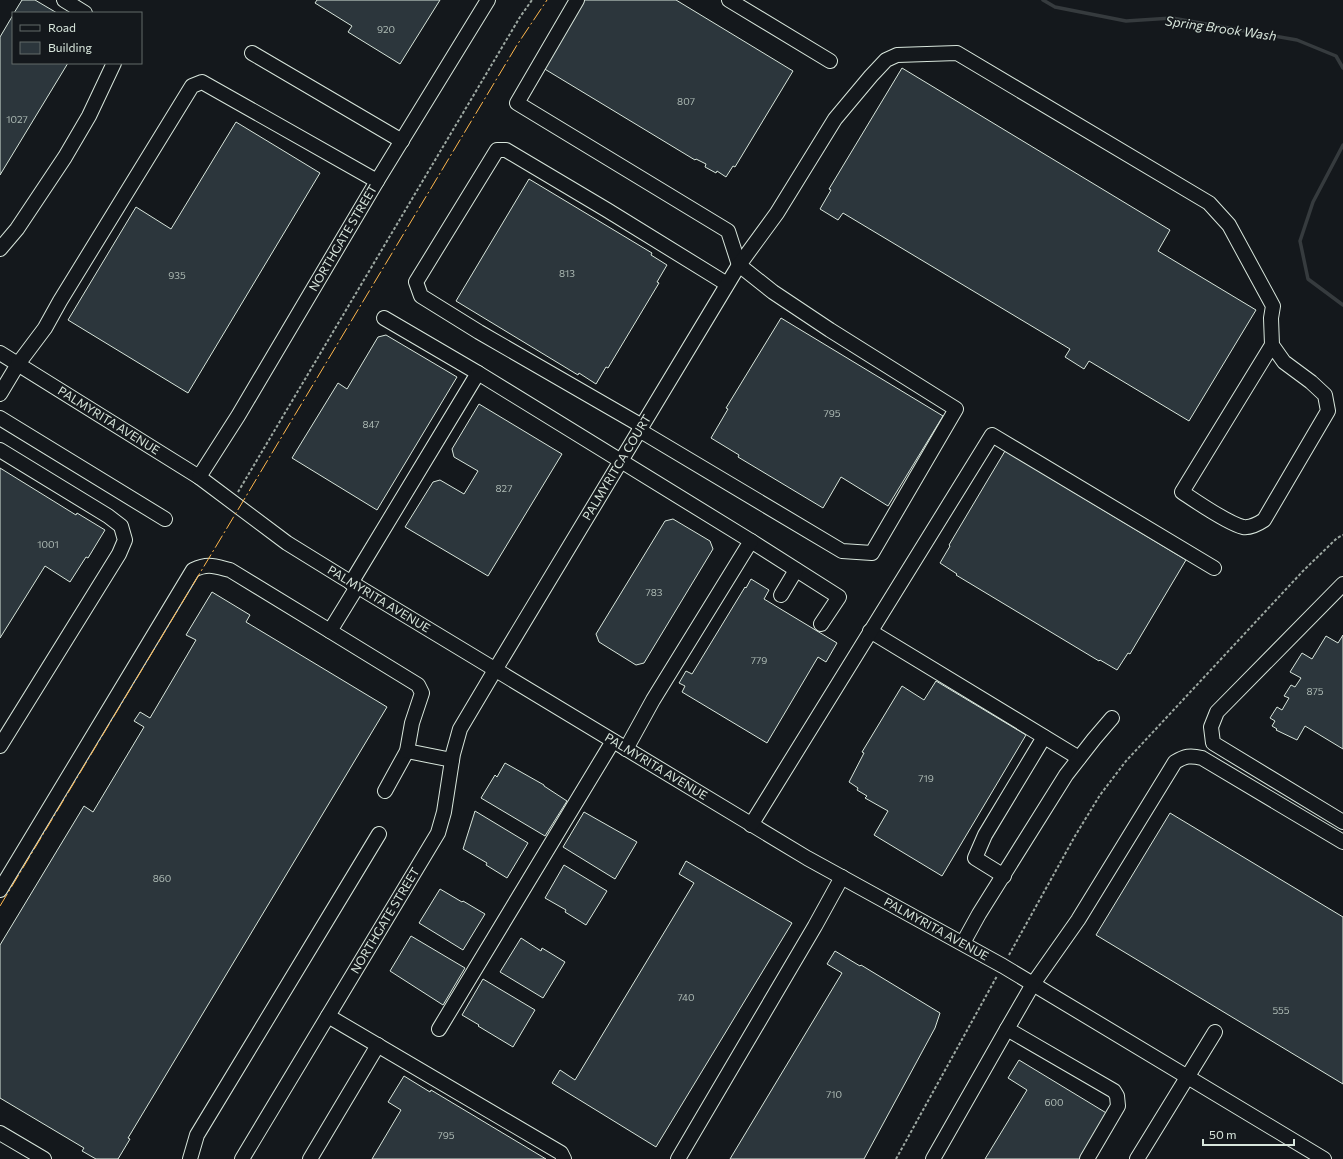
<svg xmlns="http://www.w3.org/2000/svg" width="1343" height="1159" font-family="Commissioner,sans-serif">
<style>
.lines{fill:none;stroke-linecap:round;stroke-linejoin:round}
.stream{stroke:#363b3e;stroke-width:3.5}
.building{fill:#2c363c;stroke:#d8e6dc}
.minor-casing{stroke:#d8e6dc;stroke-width:16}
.path{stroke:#9da8a2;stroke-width:2;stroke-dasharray:3 2;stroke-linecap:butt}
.minor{stroke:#14181c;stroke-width:14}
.power{stroke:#ffb74d;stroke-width:1;stroke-dasharray:14 3 2 3;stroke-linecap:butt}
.labels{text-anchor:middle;stroke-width:3;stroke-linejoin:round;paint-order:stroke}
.number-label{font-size:10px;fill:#adbab4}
.street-label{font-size:12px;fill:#d8e6dc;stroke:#14181c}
.water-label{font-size:13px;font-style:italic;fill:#d8e6dc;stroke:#14181c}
</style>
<rect width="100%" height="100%" fill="#14181c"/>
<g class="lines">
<g class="stream">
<polyline points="1043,0 1055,7 1126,21 1172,18 1297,40 1336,56 1343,68"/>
<polyline points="1343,145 1313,202 1300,241 1308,279 1343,305"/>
</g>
</g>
<g class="building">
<polygon points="22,0 35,0 57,13 14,13"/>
<polygon points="317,0 440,0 400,64 348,32 352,26 315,3"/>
<polygon points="584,0 676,0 793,71 735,167 733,166 726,177 717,171 716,173 705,167 706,164 696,159 695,160 543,68"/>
<polygon points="13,15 13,63 68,63 0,175 0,37"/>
<polygon points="902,68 1170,230 1158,251 1256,310 1189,421 1089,361 1084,369 1065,357 1070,349 843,213 838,220 820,209 831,190 829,189"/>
<polygon points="236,122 320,173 188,393 68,320 136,207 171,229"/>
<polygon points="529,179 652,253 651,255 667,265 657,282 659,283 608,368 606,367 596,384 579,373 578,375 456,301"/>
<polygon points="781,318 943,416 888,506 841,477 823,508 738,457 739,455 711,438 728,409 726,408"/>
<polygon points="386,335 457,377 377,510 292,458 338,383 347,389 378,337"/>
<polygon points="479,404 562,454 488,576 405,527 433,482 440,480 464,494 478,471 454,457 452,449"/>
<polygon points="1005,451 1186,560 1130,654 1128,653 1117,670 1100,660 1099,661 956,575 957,574 940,563 950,546 949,545"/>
<polygon points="0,468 76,515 77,513 105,530 88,558 86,557 70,582 45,566 0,638"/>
<polygon points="673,519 710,541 713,549 644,663 636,665 599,642 596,634 665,521"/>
<polygon points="751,579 769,590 764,599 837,643 826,662 818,657 767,743 682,692 685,686 679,683 686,671 692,674 745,587 746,588"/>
<polygon points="212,592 250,615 246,622 387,707 128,1138 130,1139 118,1159 96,1159 82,1151 84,1148 0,1098 0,945 84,806 93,812 144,727 134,721 140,712 150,718 196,640 186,635"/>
<polygon points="1343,635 1343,749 1305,726 1297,740 1276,730 1277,729 1272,726 1275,721 1270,718 1277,707 1282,710 1289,698 1284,696 1291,685 1295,687 1301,678 1290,672 1302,653 1312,659 1326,636 1338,643"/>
<polygon points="936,681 1026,735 942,876 874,835 888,811 865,798 867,796 857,790 858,788 849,782 864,753 862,752 902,686 924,700"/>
<polygon points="505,763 544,785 544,786 567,801 545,836 481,798 495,775 497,777"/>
<polygon points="475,811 528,843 507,878 486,865 487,863 463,849"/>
<polygon points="584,812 637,842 615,879 563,847"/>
<polygon points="1170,813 1343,917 1343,1084 1096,935"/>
<polygon points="686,861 792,923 656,1147 552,1083 560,1070 575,1080 694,883 679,874"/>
<polygon points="564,865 607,891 586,925 565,912 566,910 545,898"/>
<polygon points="440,889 462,902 463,901 485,914 463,950 419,923"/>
<polygon points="411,936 465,968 443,1005 390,971"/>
<polygon points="521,938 541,951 542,948 565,962 543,998 500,972"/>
<polygon points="835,951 860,966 861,965 940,1013 935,1028 864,1159 730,1159 842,973 827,964"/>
<polygon points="483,979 535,1010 513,1047 478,1026 479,1025 462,1015"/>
<polygon points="1019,1060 1108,1114 1081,1159 985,1159 1027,1090 1008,1078"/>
<polygon points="404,1076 430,1092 431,1090 546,1159 372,1159 401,1110 388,1102"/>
</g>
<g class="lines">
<g class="minor-casing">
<g id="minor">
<polyline points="64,0 85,13"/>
<polyline points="577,0 517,103 728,231 739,265 773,292 830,330 956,409 872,553 842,551 639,430"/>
<polyline points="729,0 830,61"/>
<polyline points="252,53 402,141"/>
<polyline points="0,249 17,229 65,157 89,116 114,63"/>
<polyline points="384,318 478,373"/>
<path id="s1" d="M 0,353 L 199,477 L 287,543 L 342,577 L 807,858 L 1003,966 L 1324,1159"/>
<polyline points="0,394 18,364 45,328 60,301 192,86 202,82 377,181"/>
<polyline points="0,418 165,519"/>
<polyline points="642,426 479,332 421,296 416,282 497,150 506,150 607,210 727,284"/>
<polyline points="0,450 108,516 121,526 125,540 119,554 0,746"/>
<path id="s2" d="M 199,477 L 238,416 L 377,181 L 488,0"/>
<polyline points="751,541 839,597 821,624"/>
<polyline points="351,583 478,373 751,541 653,700 626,749"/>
<polyline points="1343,584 1217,712 1211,727 1213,743 1343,822"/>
<polyline points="781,595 796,570"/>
<polyline points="330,631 418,685 422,693 412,723 407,751 385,791"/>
<polyline points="870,631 1079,758"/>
<polyline points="407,751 452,760"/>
<polyline points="751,825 992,435 1214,568"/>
<polyline points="1004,876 975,858 985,835 1044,737"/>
<path d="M 0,890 L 193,570 C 208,563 214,566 230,570 L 330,631 L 357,587"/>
<polyline points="963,943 979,914 1066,775 1094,739 1112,718"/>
<polyline points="328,1016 561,1153 564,1159"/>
<polyline points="439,1029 613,741"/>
<polyline points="0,1133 44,1159"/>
<polyline points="190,1159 197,1135 379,834"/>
<path id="s3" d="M 242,1159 L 438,833 L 444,812 L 453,754 L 460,729 L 495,670 L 739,265 L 777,213 L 835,119 L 871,76 L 886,60 L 897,55 L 957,53 L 1209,203 L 1229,225 L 1273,306 L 1271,318 L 1272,345 L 1182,492 C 1197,502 1227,523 1243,527 C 1250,528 1258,524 1264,520 L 1328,411 L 1325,395 L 1311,382 L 1284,362 L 1272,345"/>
<polyline points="310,1159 378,1045"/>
<polyline points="678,1159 815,926 842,877"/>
<polyline points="933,1159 1007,1029"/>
<path d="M 1087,1159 L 1118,1106 L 1117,1096 L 1114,1091 L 1007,1029 L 1033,984 L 1078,920 L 1175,762 C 1185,756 1190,755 1202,758 L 1343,842"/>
<polyline points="1137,1159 1215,1032"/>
</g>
</g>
<g class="path">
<polyline points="238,492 520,17 532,0"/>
<polyline points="1009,955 1075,836 1100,795 1126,761 1303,571 1337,538 1343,535"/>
<polyline points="896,1159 997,976"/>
</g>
<use href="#minor" class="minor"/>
<polyline class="power" points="0,906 517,45 547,0"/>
</g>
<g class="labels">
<g class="number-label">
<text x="386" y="33">920</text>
<text x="686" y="105">807</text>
<text x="17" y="123">1027</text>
<text x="567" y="277">813</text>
<text x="177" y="279">935</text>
<text x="832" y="417">795</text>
<text x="371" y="428">847</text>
<text x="504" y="492">827</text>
<text x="48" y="548">1001</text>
<text x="654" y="596">783</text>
<text x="759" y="664">779</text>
<text x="1315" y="695">875</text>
<text x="926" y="782">719</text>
<text x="162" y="882">860</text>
<text x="686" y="1001">740</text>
<text x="1281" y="1014">555</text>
<text x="834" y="1098">710</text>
<text x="1054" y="1106">600</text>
<text x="446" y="1139">795</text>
</g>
<g class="street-label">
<text dy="4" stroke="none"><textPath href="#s2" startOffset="279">NORTHGATE STREET</textPath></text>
<text dy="4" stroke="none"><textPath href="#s1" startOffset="128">PALMYRITA AVENUE</textPath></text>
<text dy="4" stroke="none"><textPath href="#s3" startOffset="792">PALMYRITCA COURT</textPath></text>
<text dy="4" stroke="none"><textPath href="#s1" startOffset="452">PALMYRITA AVENUE</textPath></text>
<text dy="4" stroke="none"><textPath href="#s1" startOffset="776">PALMYRITA AVENUE</textPath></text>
<text dy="4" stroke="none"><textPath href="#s3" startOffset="278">NORTHGATE STREET</textPath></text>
<text dy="4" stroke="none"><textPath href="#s1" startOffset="1100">PALMYRITA AVENUE</textPath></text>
</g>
<g class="water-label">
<text transform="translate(1221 28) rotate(8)" y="5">Spring Brook Wash</text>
</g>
</g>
<rect x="12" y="12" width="130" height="52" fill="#14181c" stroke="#626a69"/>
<rect x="20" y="25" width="20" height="6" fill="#14181c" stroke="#626a69"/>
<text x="48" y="32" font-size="12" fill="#d8e6dc">Road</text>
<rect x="20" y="42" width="20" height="12" fill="#2c363c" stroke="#626a69"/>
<text x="48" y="52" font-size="12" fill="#d8e6dc">Building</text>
<path d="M1203 1139v6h91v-6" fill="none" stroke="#d8e6dc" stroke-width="2"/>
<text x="1209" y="1139" font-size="12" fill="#d8e6dc" stroke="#14181c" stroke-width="3" paint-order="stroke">50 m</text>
</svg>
